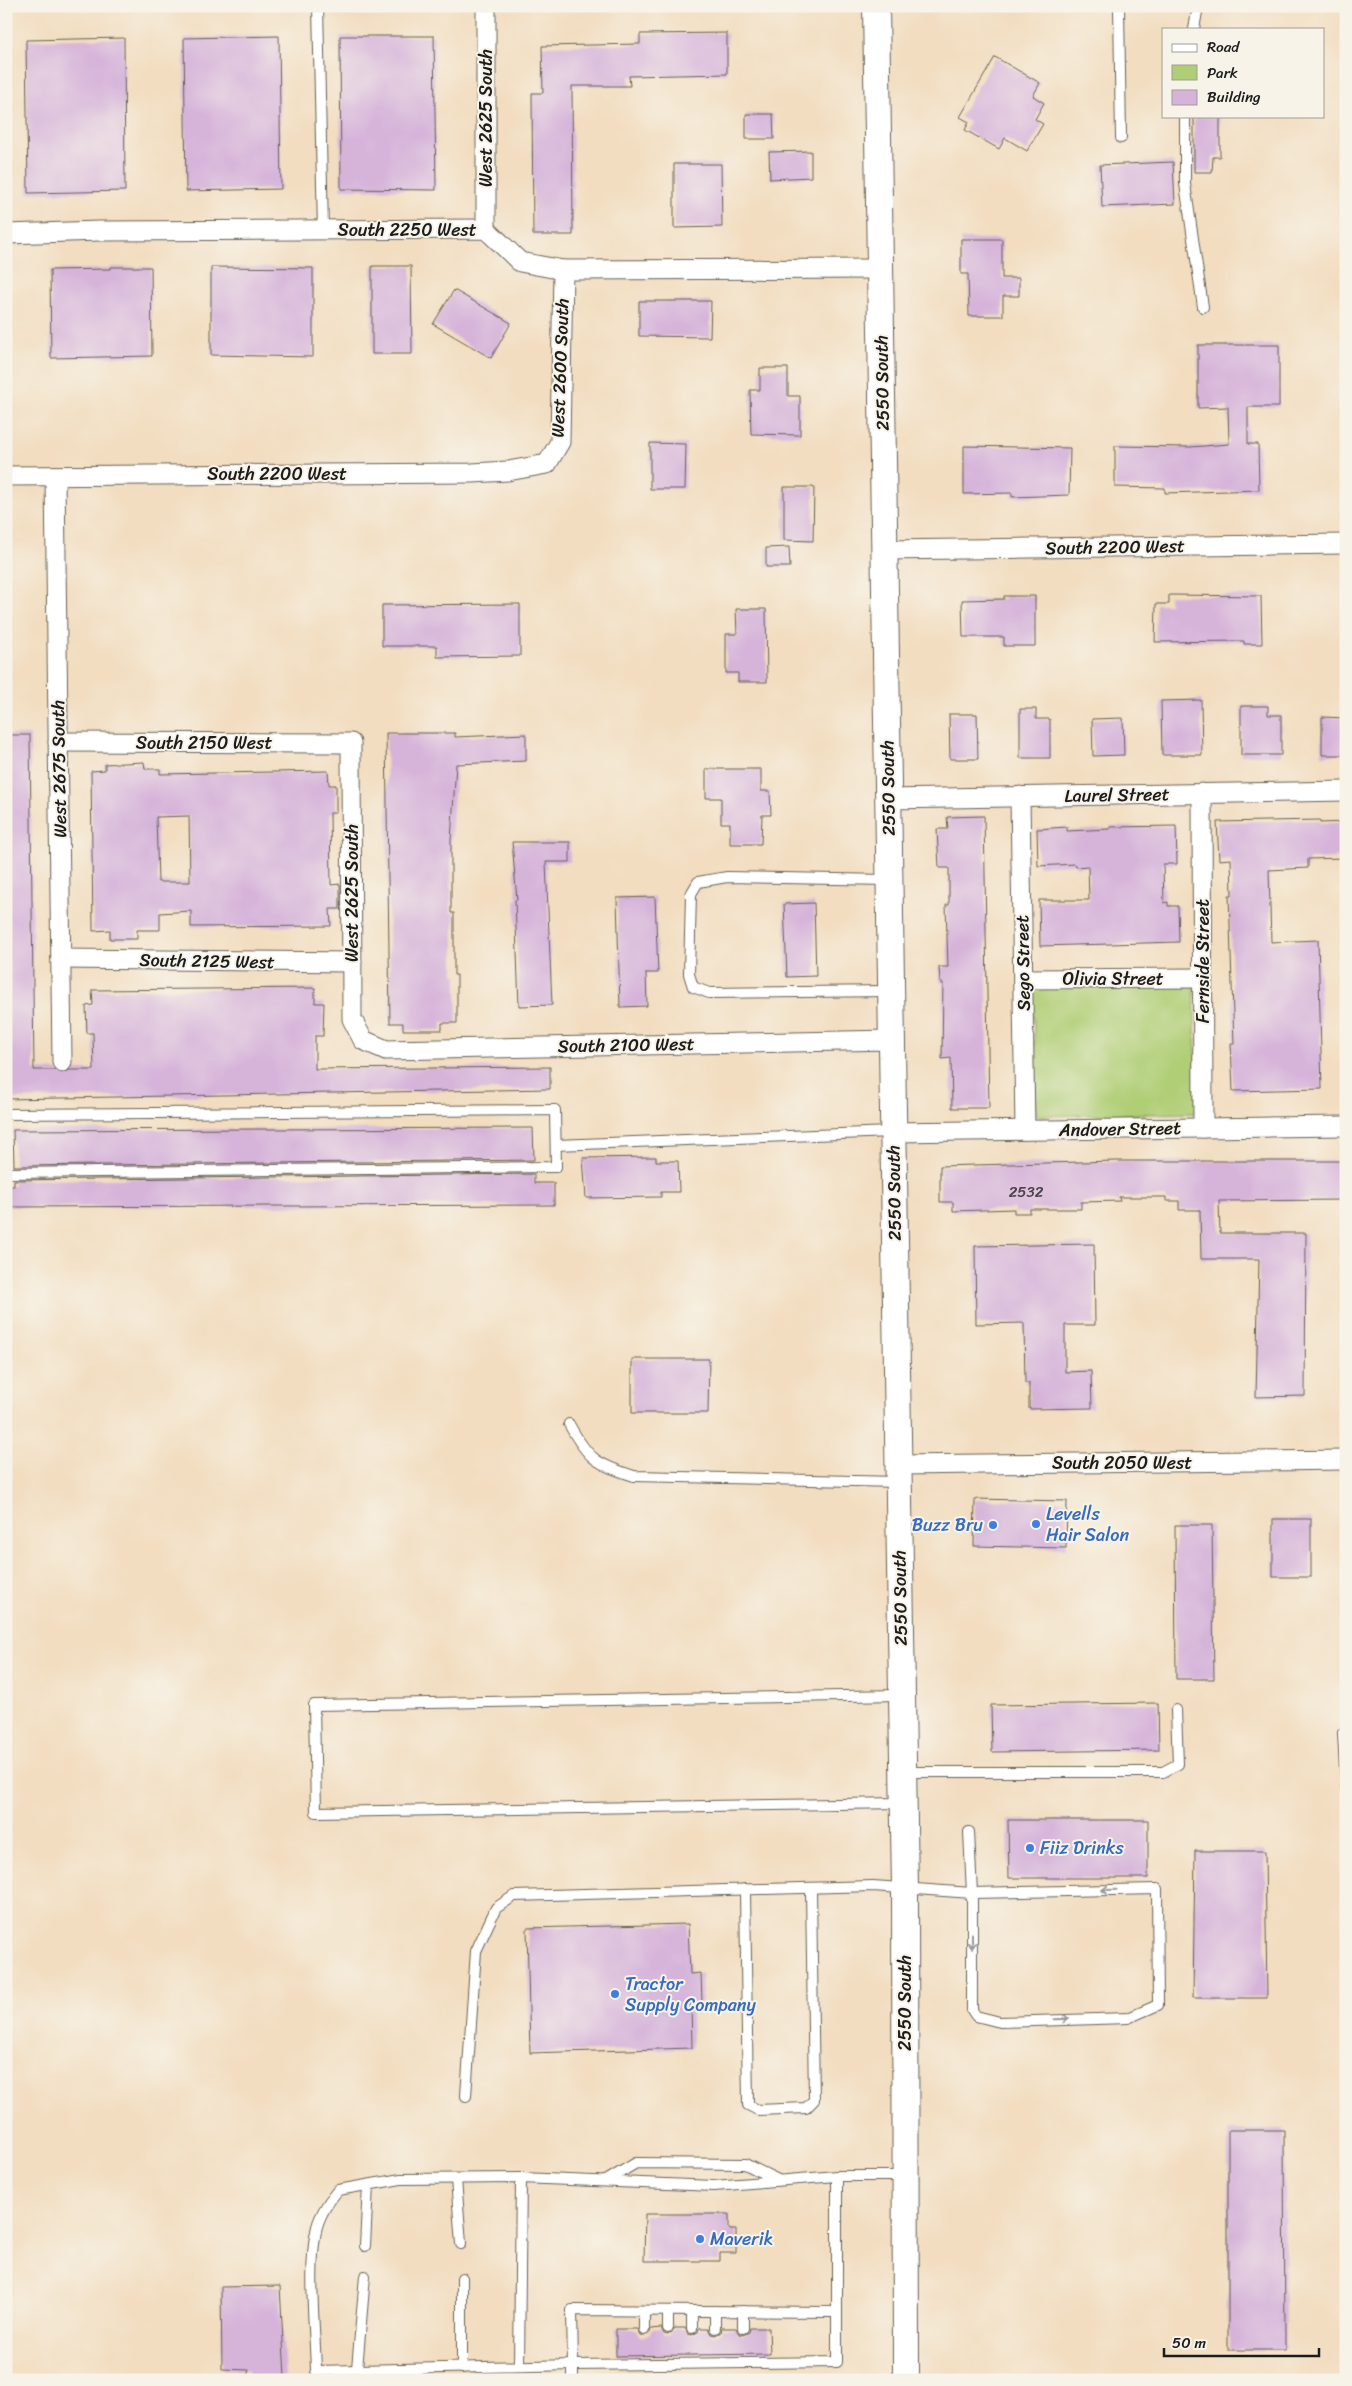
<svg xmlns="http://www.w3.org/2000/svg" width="1352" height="2386" font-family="Sriracha,sans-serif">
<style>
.green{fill:#afce75;stroke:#667548}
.building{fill:#d6b4da;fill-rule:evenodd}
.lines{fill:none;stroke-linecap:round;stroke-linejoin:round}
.lane-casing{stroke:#676055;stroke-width:12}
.street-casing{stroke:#676055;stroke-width:21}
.secondary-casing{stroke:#676055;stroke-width:28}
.lane{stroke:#fff;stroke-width:10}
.street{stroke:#fff;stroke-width:19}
.secondary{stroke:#fff;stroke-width:26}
.oneway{stroke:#999}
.shop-dot{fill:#3f7fe0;stroke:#f7f3e8;stroke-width:2}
.labels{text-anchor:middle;stroke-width:4;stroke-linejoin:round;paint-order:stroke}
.number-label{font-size:15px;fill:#4a424c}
.street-label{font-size:18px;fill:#1c1c1c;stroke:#f7f3e8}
.shop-label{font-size:18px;fill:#366cbe;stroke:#f7f3e8;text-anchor:start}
</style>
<rect width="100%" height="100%" fill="#f7f3e8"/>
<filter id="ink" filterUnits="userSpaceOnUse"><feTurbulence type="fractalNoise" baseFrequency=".02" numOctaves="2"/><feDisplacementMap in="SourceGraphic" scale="10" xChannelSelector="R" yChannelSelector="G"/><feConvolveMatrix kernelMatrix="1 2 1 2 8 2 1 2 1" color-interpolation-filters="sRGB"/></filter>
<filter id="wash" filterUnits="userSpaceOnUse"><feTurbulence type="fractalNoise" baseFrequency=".0096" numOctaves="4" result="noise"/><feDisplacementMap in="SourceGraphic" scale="20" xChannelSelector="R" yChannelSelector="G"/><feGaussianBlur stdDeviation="1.12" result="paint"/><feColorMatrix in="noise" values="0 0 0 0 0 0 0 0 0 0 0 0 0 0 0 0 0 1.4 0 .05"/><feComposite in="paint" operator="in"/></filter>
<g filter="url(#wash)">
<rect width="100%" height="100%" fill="#f2ddc0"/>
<polygon class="green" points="1194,984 1197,1113 1036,1116 1033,987"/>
<g id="blocks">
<g class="building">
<polygon points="727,33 727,74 629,76 630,86 572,86 573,235 533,235 532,93 543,93 542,46 640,44 640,34"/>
<polygon points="279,36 281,189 186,191 184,38"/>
<polygon points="340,36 434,36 436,190 341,189"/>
<polygon points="124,38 125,191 28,193 26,40"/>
<polygon points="995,57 1040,83 1033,96 1044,103 1035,119 1043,124 1027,151 1005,138 999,149 965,130 969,122 960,117"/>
<polygon points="746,114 773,114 774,139 746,139"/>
<polygon points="1194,117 1220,117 1220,157 1213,157 1212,172 1194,172"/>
<polygon points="811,151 811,177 770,179 769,152"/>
<polygon points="1173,162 1175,204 1102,207 1100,165"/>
<polygon points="674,164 721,164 722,227 674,228"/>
<polygon points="961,239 1002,239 1002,278 1019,278 1019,296 1003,296 1003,316 969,316 968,274 961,274"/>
<polygon points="372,266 411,266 412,354 372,354"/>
<polygon points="111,267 151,267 152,356 51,358 50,270 111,269"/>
<polygon points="211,267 313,268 313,357 211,355"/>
<polygon points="454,290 511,323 491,358 433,324"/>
<polygon points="639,301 711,301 710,337 639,336"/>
<polygon points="1198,345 1279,345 1279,407 1248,407 1248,444 1258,444 1259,490 1165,493 1165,488 1115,487 1115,446 1191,447 1229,444 1228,407 1198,408"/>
<polygon points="760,368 788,368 788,396 800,396 800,435 751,434 750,390 760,390"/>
<polygon points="650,443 686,444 685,489 650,489"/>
<polygon points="964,446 1070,448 1069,495 1012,497 1012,493 964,494"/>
<polygon points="784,487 814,487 813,541 784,540"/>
<polygon points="789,547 790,567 766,567 766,548"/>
<polygon points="1169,595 1261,596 1262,644 1244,644 1244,641 1155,642 1156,604 1169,604"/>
<polygon points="1004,596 1035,596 1035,646 1004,646 1004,637 963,637 962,600 1004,599"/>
<polygon points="520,604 520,656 437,657 437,646 382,646 382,605"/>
<polygon points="736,609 766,609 767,682 738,682 738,673 726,673 726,634 737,634"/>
<polygon points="1201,700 1202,755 1162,755 1161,701"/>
<polygon points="1241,706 1268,706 1268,715 1281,715 1281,755 1241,755"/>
<polygon points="1020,709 1036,709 1036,719 1050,719 1050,758 1020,758"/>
<polygon points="949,714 977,714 978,759 950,759"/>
<polygon points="1322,717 1346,718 1346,755 1322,755"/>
<polygon points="1123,718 1124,755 1093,756 1092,719"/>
<polygon points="386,733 455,733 455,737 526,734 526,761 456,764 451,840 451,913 454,913 454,975 457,975 457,1023 442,1023 442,1030 403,1030 403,1023 390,1023"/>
<polygon points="6,735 30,735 34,1070 55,1070 62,1073 69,1070 94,1070 93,1033 87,1033 86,1006 93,1005 92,990 315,988 315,1003 324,1003 323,1036 315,1036 315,1069 550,1067 550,1089 6,1099"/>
<path d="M 144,762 L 145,769 L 160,769 L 160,774 L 328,771 L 329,785 L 336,785 L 336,813 L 330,813 L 331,885 L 340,884 L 340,909 L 330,909 L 331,926 L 191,927 L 191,911 L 160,913 L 160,930 L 137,930 L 137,939 L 110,939 L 110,930 L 93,931 L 91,771 L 105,770 L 105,764 ZM 189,816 L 190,882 L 158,882 L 156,817 Z"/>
<polygon points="706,769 761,769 761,791 770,791 771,815 762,815 761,844 730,844 730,823 721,823 721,798 706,798"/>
<polygon points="984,816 989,1108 952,1108 951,1058 942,1059 943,983 940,983 939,967 948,967 946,905 949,905 949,868 939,868 937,829 948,829 947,817"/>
<polygon points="1320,820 1320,823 1346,822 1346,858 1308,859 1308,868 1269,870 1271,942 1318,940 1322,1089 1233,1091 1231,1044 1234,1044 1229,895 1232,895 1231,859 1219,860 1217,822"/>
<polygon points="1176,826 1177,864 1163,864 1164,903 1168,902 1168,906 1178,906 1179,942 1040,946 1039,900 1089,900 1088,866 1076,867 1075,864 1038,866 1037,829 1067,827 1067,831 1110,829 1110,827"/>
<polygon points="512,842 570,842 570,862 546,862 552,1005 519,1006 515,900 517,900"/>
<polygon points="655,897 658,973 646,973 647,1006 620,1007 617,898"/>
<polygon points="814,903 816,976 787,977 784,904"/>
<polygon points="533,1128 534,1160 14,1166 13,1130"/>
<polygon points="656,1157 656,1161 678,1161 679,1192 661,1192 661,1197 586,1198 583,1158"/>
<polygon points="1116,1161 1346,1161 1346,1200 1219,1201 1220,1233 1306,1233 1305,1396 1256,1397 1259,1259 1201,1259 1200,1210 1179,1210 1179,1201 1166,1201 1166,1197 1119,1197 1120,1201 1081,1202 1081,1209 1030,1209 1030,1213 1014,1213 1014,1209 953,1211 953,1202 940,1202 940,1166"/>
<polygon points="534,1174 534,1183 554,1183 554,1205 6,1207 6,1186 14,1186 14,1180"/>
<polygon points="1094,1244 1095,1325 1065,1325 1065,1372 1091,1371 1092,1408 1029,1409 1029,1383 1025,1383 1024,1323 976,1324 975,1246"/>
<polygon points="632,1359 709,1359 708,1413 632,1413"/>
<polygon points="975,1499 1067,1501 1066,1548 974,1546"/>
<rect x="1273" y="1519" width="38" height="58"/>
<polygon points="1175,1525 1212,1525 1214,1679 1176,1679"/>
<polygon points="1158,1703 1159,1750 992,1752 991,1705"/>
<polygon points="1008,1820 1148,1820 1148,1878 1009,1878"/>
<polygon points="1195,1851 1265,1851 1267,1998 1193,1998"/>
<polygon points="688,1924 690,1974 701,1973 702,2002 691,2003 692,2048 530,2053 527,1928"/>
<polygon points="1228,2130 1284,2130 1285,2350 1228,2350"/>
<polygon points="645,2214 729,2214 729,2229 736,2229 736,2253 720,2253 720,2261 644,2261"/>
<polygon points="280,2286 285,2377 247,2376 249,2370 222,2369 221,2287"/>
<polygon points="661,2328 664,2334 668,2335 675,2328 685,2328 688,2334 692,2335 698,2332 699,2328 708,2328 711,2334 715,2335 721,2332 722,2328 736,2328 739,2334 743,2335 749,2332 750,2328 769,2328 770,2354 616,2356 616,2329 637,2329 640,2335 644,2336 650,2333 651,2329"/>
</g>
</g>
</g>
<g filter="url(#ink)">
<use href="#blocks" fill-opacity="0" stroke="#676055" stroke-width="1"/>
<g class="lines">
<g class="lane-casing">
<g id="lane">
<polyline points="318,6 323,230"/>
<polyline points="1119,6 1121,138"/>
<polyline points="1194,29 1198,6"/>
<polyline points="1185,116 1185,184 1203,307"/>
<polyline points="888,880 727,877 698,882 691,894 689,974 693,987 709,993 891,991"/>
<polyline points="6,1114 555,1110 556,1167 6,1173"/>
<polyline points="556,1145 892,1132"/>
<path d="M 569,1424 C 588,1459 596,1464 634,1476 L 898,1482"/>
<polyline points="901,1695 314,1705 316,1812 903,1803"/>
<polyline points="1346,1732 1343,1733 1346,1788"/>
<polyline points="904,1772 1163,1772 1178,1764 1176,1710"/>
<polyline points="745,1889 748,2105 758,2110 806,2108 814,2100 811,1888"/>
<polyline points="466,2096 476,1951 496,1908 514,1896 873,1886 972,1893 1157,1889 1158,2005 1128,2018 1000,2022 976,2016 972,2010 972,1893 969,1832"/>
<polyline points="456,2179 461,2244"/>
<polyline points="606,2181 636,2163 745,2164 778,2180"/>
<polyline points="365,2246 368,2185"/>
<polyline points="462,2278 462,2368"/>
<polyline points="668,2311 668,2328"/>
<path d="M 837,2312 L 572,2310 L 573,2365 L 316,2371 C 315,2329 308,2270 316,2231 C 319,2215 328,2202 338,2190 L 401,2179 L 521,2178 L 714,2186 L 837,2176"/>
<polyline points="692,2328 692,2311"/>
<polyline points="715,2328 715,2311"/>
<polyline points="743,2328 743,2311"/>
<polyline points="644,2329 644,2311"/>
<polyline points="519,2366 521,2178"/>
<polyline points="356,2380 365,2276"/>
<polyline points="573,2380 573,2365 837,2362 837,2176 905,2176"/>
</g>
</g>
<g class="street-casing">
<g id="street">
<polyline points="486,229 486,6"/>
<polyline points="6,234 100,231 486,229 520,262 563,270 880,269"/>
<polyline points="6,476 472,473 508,471 547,464 560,442 563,270"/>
<polyline points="55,476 62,1062"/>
<polyline points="884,550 1346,544"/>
<polyline points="58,742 351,743 352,1019 363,1040 386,1050 892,1040"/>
<polyline points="1202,793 1203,1128"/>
<polyline points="1020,796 1025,1130"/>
<polyline points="888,799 1346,791"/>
<polyline points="61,959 352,962"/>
<polyline points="1023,979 1203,978"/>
<polyline points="893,1132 1346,1126"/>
<polyline points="899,1465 1346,1460"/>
</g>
</g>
<g class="secondary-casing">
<polyline id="secondary" points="876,6 905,1890 906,2380"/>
</g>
<use href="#lane" class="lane"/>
<use href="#street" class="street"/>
<use href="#secondary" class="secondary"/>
</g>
<defs><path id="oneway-shaft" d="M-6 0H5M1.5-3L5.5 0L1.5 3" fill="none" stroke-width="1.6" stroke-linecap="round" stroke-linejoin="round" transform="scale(1.25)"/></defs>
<g class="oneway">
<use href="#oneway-shaft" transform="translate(1109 1890) rotate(179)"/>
<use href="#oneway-shaft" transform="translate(972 1941) rotate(90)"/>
<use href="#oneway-shaft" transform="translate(1062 2019) rotate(-2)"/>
</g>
</g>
<g class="shop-dot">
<circle cx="1036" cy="1524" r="5"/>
<circle cx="993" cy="1525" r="5"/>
<circle cx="1030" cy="1848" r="5"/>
<circle cx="615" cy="1994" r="5"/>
<circle cx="700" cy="2239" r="5"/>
</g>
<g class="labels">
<g class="number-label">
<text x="1026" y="1197">2532</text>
</g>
<g class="street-label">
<text transform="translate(486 118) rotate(-90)" y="6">West 2625 South</text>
<text x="407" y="236">South 2250 West</text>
<text transform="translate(560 368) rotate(-88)" y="6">West 2600 South</text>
<text transform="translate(882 383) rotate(-91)" y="6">2550 South</text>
<text x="277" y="480">South 2200 West</text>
<text transform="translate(1115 547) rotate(-1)" y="6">South 2200 West</text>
<text x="204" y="749">South 2150 West</text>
<text transform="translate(59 769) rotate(-91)" y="6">West 2675 South</text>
<text transform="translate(888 788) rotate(-91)" y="6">2550 South</text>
<text transform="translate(1117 795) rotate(-1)" y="6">Laurel Street</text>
<text transform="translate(352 893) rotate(-90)" y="6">West 2625 South</text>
<text transform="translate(207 961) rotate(1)" y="6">South 2125 West</text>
<text transform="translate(1203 961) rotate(-90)" y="6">Fernside Street</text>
<text transform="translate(1023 963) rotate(-91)" y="6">Sego Street</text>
<text x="1113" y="985">Olivia Street</text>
<text transform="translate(626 1045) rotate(-1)" y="6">South 2100 West</text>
<text transform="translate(1120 1129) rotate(-1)" y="6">Andover Street</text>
<text transform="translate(894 1193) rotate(-91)" y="6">2550 South</text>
<text x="1122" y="1469">South 2050 West</text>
<text transform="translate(900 1598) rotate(-91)" y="6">2550 South</text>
<text transform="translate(905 2003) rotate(-90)" y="6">2550 South</text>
</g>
<g class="shop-label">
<text x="1046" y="1520">Levells<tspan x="1046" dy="21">Hair Salon</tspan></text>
<text x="983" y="1531" text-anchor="end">Buzz Bru</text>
<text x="1040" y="1854">Fiiz Drinks</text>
<text x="625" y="1990">Tractor<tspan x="625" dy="21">Supply Company</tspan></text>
<text x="710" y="2245">Maverik</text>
</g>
</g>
<rect width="1352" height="2386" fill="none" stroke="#f7f3e8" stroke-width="25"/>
<rect x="1162" y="28" width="162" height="90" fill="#f7f3e8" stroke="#9f9d96"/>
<rect x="1172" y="44" width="25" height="8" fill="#ffffff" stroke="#9f9d96"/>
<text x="1207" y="52" font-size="15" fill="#1c1c1c">Road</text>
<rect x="1172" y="65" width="25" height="15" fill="#afce75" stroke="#9f9d96"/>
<text x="1207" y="78" font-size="15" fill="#1c1c1c">Park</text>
<rect x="1172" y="90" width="25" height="15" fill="#d6b4da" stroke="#9f9d96"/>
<text x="1207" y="102" font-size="15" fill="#1c1c1c">Building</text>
<path d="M1164 2348v8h155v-8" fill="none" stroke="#1c1c1c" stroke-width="2.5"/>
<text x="1172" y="2348" font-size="15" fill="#1c1c1c" stroke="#f7f3e8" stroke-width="4" paint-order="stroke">50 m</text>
</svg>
